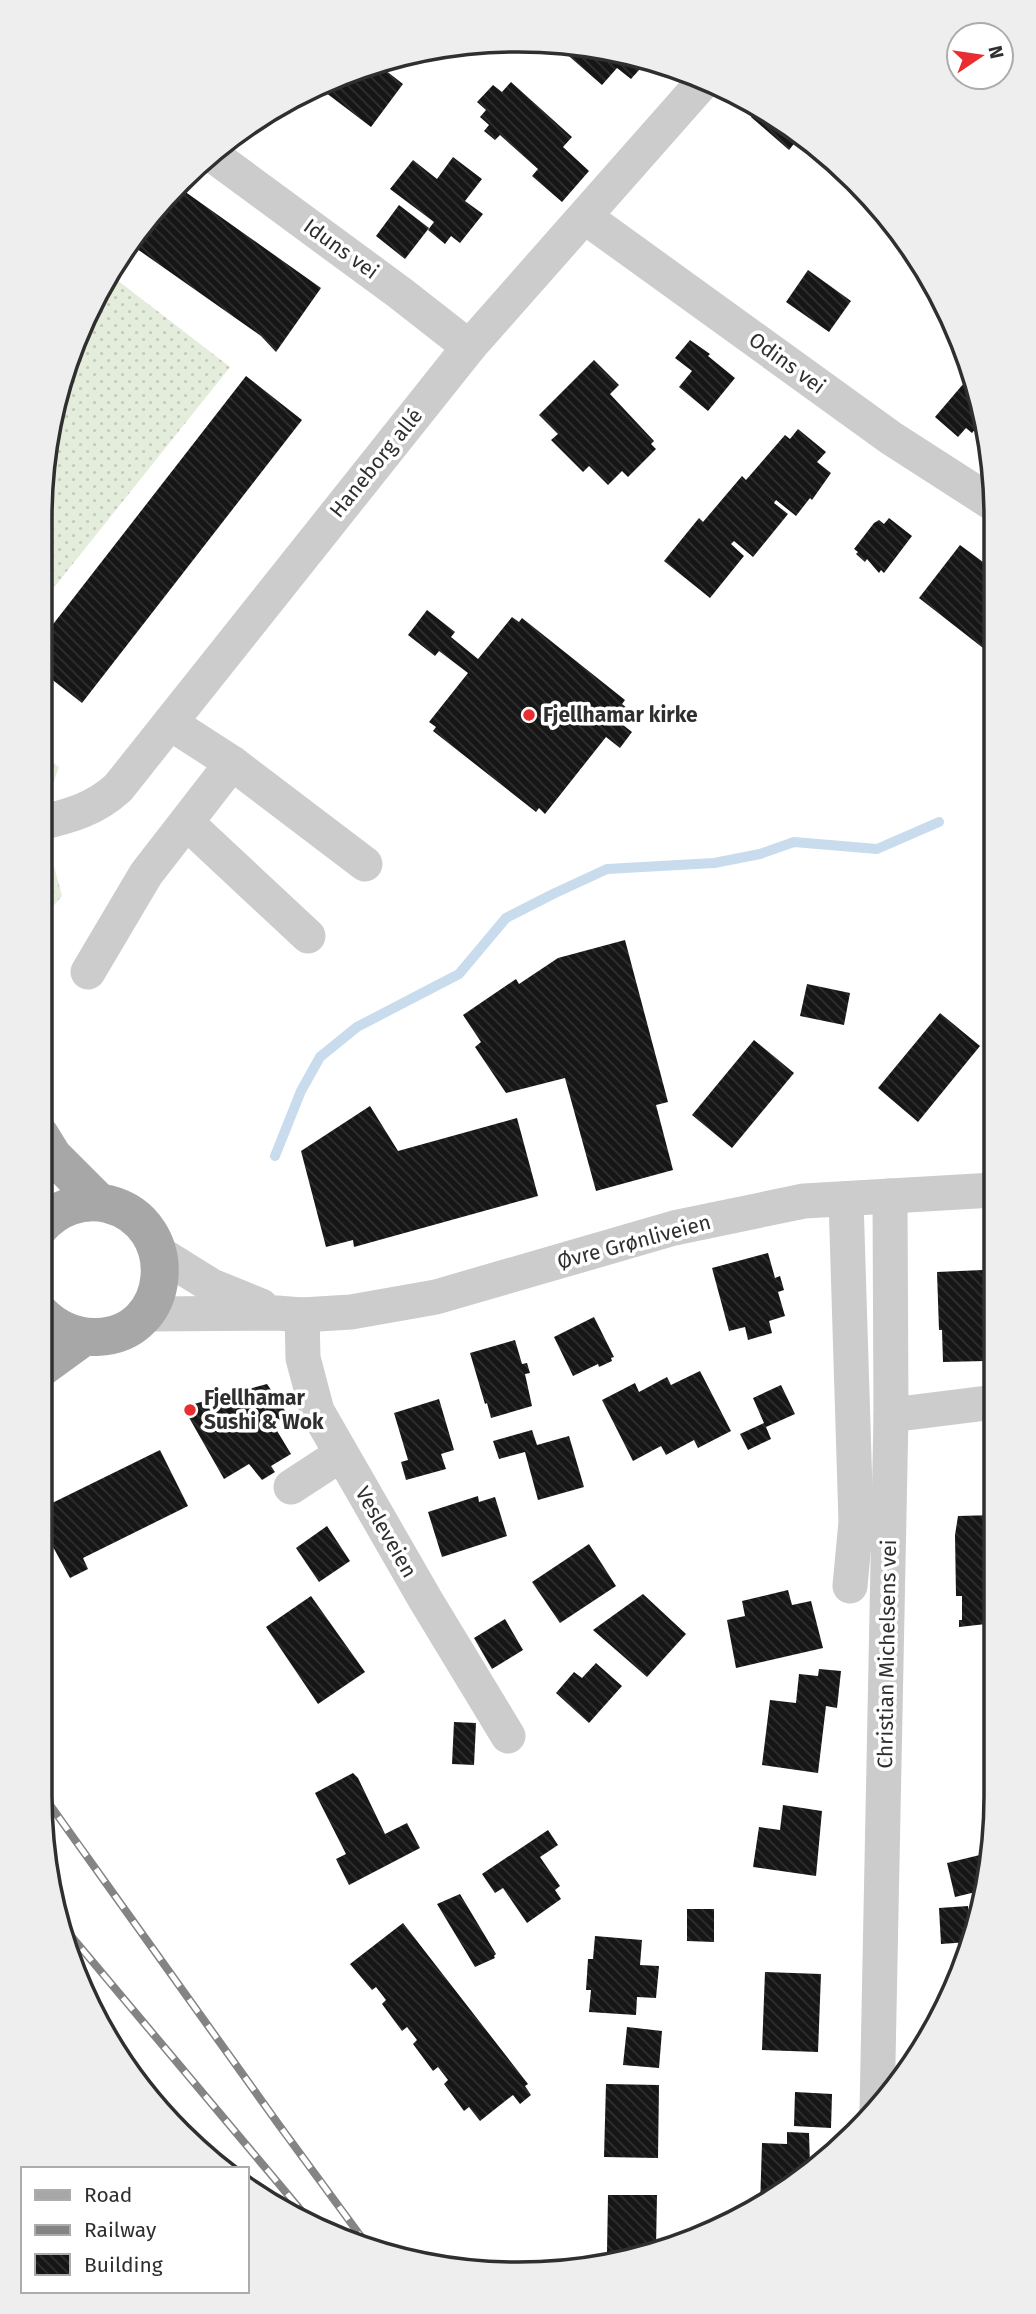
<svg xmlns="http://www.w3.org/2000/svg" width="1036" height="2314" font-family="'Fira Sans',sans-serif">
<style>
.grass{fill:url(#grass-dots)}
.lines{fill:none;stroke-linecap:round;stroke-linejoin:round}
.stream{stroke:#c8dced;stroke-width:10}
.building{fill:url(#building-back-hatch)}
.minor{stroke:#ccc;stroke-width:35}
.major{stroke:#a7a7a7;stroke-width:38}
.rail-casing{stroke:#848484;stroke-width:8}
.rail{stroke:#fff;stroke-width:5;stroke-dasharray:16;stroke-linecap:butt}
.poi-dot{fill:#ea2d30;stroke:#fff;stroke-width:2.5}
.labels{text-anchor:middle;stroke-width:7;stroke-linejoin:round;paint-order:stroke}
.street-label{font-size:21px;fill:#2f2f2f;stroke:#fff}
.poi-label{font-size:21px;font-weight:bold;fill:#2f2f2f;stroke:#fff;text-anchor:start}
.rim{fill:none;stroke:#2f2f2f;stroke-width:3.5}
</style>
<defs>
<pattern id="grass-dots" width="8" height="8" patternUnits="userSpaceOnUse" patternTransform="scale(1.75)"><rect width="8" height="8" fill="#e4ecdc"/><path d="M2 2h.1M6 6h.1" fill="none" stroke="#c4cbbd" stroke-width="1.8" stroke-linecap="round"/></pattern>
<pattern id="building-back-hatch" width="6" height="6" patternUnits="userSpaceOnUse" patternTransform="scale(1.75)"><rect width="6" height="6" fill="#161616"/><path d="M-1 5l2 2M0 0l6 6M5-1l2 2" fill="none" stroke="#303030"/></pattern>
</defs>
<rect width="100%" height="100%" fill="#fff"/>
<g class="grass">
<polygon points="108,273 230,367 40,605 40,518 66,364"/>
<polygon points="40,753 59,767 51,789 40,797"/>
<polygon points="54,866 62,896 40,921 40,869"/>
</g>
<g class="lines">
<polyline class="stream" points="275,1156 301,1091 320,1057 357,1027 459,974 506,918 553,894 607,869 714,863 760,854 794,842 877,849 939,822"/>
</g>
<g class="building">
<polygon points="555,44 581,44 648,60 631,79 617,68 602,85"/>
<polygon points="376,63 403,84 371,127 317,86"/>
<polygon points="511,82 572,137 563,147 589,171 562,202 532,176 538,169 500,135 495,140 484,131 489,125 480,117 486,110 477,102 493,85 502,92"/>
<polygon points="756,111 801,135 789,150 751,117"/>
<polygon points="453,157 482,179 465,201 483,214 460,243 451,236 445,244 428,230 434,222 390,189 413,160 437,179"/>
<polygon points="177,186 321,288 276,352 261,336 130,244 159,203"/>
<polygon points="399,205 429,228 405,259 376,236"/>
<polygon points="910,249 927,280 902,257"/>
<polygon points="808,270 851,301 829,332 786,302"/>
<polygon points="690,340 710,354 708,356 735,378 708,411 679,387 692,371 675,358"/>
<polygon points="594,360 619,385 610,394 654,441 651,444 656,449 628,477 622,471 608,485 589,466 583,472 551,440 558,434 539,415"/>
<polygon points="246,376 302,420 82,703 40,670 40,641"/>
<polygon points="970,376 982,421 972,433 966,428 958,437 935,417"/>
<polygon points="798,429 826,452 817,462 831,473 812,500 810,498 796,516 776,500 774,503 788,514 753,557 734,541 731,544 744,556 710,598 664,561 699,518 703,522 742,476 746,480 785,435 790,439"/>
<polygon points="889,518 912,536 884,573 881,570 879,573 867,559 865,562 856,554 858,552 854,549 874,523 879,520 884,524"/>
<polygon points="960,545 983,562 985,559 992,564 992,637 983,648 919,598"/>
<polygon points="427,610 455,632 451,637 478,659 512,617 519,622 522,618 625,700 622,704 628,709 618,721 632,732 620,748 606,737 545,814 539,808 536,812 433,731 436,727 429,722 468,673 439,651 435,656 408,635"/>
<polygon points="625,940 668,1102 656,1105 673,1170 596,1191 565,1078 506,1093 475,1047 481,1042 463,1015 516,979 519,984 558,958"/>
<polygon points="807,984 850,993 844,1025 800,1016"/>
<polygon points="940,1013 980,1046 918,1122 878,1088"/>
<polygon points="754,1040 794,1073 732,1148 692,1115"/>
<polygon points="370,1106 398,1151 517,1118 538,1196 354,1247 353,1240 326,1247 301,1151"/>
<polygon points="768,1253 775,1278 780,1276 784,1290 778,1292 785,1316 769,1321 772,1333 748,1340 745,1327 729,1331 712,1268"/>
<polygon points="983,1270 984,1298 989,1298 989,1311 985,1311 985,1361 943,1362 942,1330 939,1330 937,1272"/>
<polygon points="594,1317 614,1357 611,1358 612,1361 599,1367 598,1364 573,1376 554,1337"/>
<polygon points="515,1340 522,1364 527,1363 530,1373 525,1374 532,1406 491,1418 487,1403 485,1404 470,1353"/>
<polygon points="700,1371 731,1431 698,1448 694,1440 666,1455 661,1446 633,1461 602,1400 635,1383 639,1392 667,1377 671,1385"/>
<polygon points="267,1384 288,1415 273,1424 291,1454 271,1466 275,1472 262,1480 249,1464 224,1479 183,1407"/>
<polygon points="781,1385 795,1414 766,1427 771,1439 748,1450 740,1434 764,1423 753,1398"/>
<polygon points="439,1399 454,1450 441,1454 446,1469 406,1480 401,1462 408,1460 394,1413"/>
<polygon points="532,1430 537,1445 569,1436 584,1487 538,1500 525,1452 499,1459 493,1441"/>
<polygon points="160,1450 188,1506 83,1558 88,1569 70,1578 40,1523 40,1509"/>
<polygon points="478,1496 479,1502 495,1497 507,1536 442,1557 428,1512"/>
<polygon points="995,1515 995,1623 959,1627 959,1620 962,1620 962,1596 956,1596 955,1535 958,1516"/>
<polygon points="327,1526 350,1561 319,1582 296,1548"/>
<polygon points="589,1544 616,1586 560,1623 532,1582"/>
<polygon points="788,1590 792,1605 811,1601 823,1648 736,1668 727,1620 745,1616 742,1601"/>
<polygon points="643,1594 686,1634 647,1677 593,1630"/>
<polygon points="311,1596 365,1672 318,1704 266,1627"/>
<polygon points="505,1619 523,1650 492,1669 474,1638"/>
<polygon points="596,1663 622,1686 589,1723 556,1693 574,1672 582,1678"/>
<polygon points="819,1669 841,1671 837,1708 826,1706 818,1773 762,1765 770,1700 796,1703 799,1674 818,1676"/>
<polygon points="454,1722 476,1723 474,1765 452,1764"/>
<polygon points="353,1773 358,1778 385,1834 407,1823 420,1848 349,1885 336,1859 346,1854 315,1793"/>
<polygon points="783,1805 822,1811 816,1876 753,1867 759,1827 780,1830"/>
<polygon points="548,1830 558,1845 540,1857 560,1886 555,1890 561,1899 527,1923 503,1888 495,1893 482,1874"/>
<polygon points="984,1854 980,1891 955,1897 947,1863"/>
<polygon points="460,1894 496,1954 494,1956 495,1958 475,1967 437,1904"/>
<polygon points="968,1906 969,1942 941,1944 939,1908"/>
<polygon points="687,1909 714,1909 714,1942 687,1941"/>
<polygon points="403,1923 528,2084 525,2086 531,2095 520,2104 513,2095 480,2121 469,2107 464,2111 444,2084 448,2080 438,2067 433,2071 413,2044 417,2040 407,2027 402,2031 382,2004 386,2000 376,1987 372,1990 350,1964"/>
<polygon points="595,1936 642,1940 640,1965 659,1966 656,1998 637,1997 636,2015 589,2012 591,1990 586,1990 588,1959 593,1959"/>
<polygon points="765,1972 821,1974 818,2052 762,2050"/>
<polygon points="627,2027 662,2031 659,2068 623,2065"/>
<polygon points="606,2084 659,2085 658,2158 604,2157"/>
<polygon points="795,2092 832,2094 831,2128 794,2126"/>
<polygon points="787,2132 809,2133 810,2166 760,2207 762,2143 787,2144"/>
<polygon points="608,2195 657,2195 656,2248 642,2253 607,2252"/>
</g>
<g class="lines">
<g class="minor">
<polyline points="211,154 400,293 469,347"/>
<polyline points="585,217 891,438 992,503"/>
<polyline points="170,723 232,763 365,864"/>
<path d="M 40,823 C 70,816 95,809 118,788 L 469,347 L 703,82"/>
<polyline points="187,823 308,936"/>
<polyline points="88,972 146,874 232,763"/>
<polyline points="846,1199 856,1522 850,1586"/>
<polyline points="159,1253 212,1286 261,1306"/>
<polyline points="145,1314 277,1313 302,1315 351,1312 436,1297 674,1228 804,1201 994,1190"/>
<polyline points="302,1315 303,1358 317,1411 425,1599 508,1736"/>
<polyline points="891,1415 995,1402"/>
<polyline points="291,1487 340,1455"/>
<polyline points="877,2111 891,1415 890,1196"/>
</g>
<g class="major">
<polyline points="40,1135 53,1156 99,1202"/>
<path d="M 40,1313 C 56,1329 74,1338 97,1337 C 174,1335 183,1223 108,1204 C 82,1198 57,1208 40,1227"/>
<polyline points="40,1369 84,1337"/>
</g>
<g class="rail-casing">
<g id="rail">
<polyline points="40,1791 279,2125 365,2242"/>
<polyline points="61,1924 310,2221"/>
</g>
</g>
<use href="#rail" class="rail"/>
</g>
<g class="poi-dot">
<circle cx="529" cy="715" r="7"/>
<circle cx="190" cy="1410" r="7"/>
</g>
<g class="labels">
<g class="street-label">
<text transform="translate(341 249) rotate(36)" y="7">Iduns vei</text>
<text transform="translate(787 363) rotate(36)" y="7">Odins vei</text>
<text transform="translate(376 463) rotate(-51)" y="7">Haneborg allé</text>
<text transform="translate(634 1242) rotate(-15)" y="7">Øvre Grønliveien</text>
<text transform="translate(386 1532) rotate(60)" y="7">Vesleveien</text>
<text transform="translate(887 1654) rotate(-89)" y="7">Christian Michelsens vei</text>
</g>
<g class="poi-label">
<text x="543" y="722">Fjellhamar kirke</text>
<text x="204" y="1405">Fjellhamar<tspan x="204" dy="24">Sushi &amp; Wok</tspan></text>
</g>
</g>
<path d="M0 0H1036V2314H0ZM518 52H518A466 466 0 0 1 984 518V1796A466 466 0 0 1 518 2262H518A466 466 0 0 1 52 1796V518A466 466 0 0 1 518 52Z" fill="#eee" fill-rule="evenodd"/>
<path class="rim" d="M518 52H518A466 466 0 0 1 984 518V1796A466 466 0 0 1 518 2262H518A466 466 0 0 1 52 1796V518A466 466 0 0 1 518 52Z"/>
<rect x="21" y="2167" width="228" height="126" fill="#ffffff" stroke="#acacac" stroke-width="2"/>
<rect x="35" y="2190" width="35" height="10" fill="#a7a7a7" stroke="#acacac" stroke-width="2"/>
<text x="84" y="2202" font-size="21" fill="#2f2f2f">Road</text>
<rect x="35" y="2225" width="35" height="10" fill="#848484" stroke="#acacac" stroke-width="2"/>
<text x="84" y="2237" font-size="21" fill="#2f2f2f">Railway</text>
<rect x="35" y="2254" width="35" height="21" fill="url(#building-back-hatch)" stroke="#acacac" stroke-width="2"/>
<text x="84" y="2272" font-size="21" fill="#2f2f2f">Building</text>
<g transform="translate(980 56) rotate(77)"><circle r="33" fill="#ffffff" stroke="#acacac" stroke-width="2"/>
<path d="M0-5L12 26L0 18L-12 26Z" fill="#ea2d30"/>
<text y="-10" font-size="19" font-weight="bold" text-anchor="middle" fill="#2f2f2f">N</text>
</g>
</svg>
